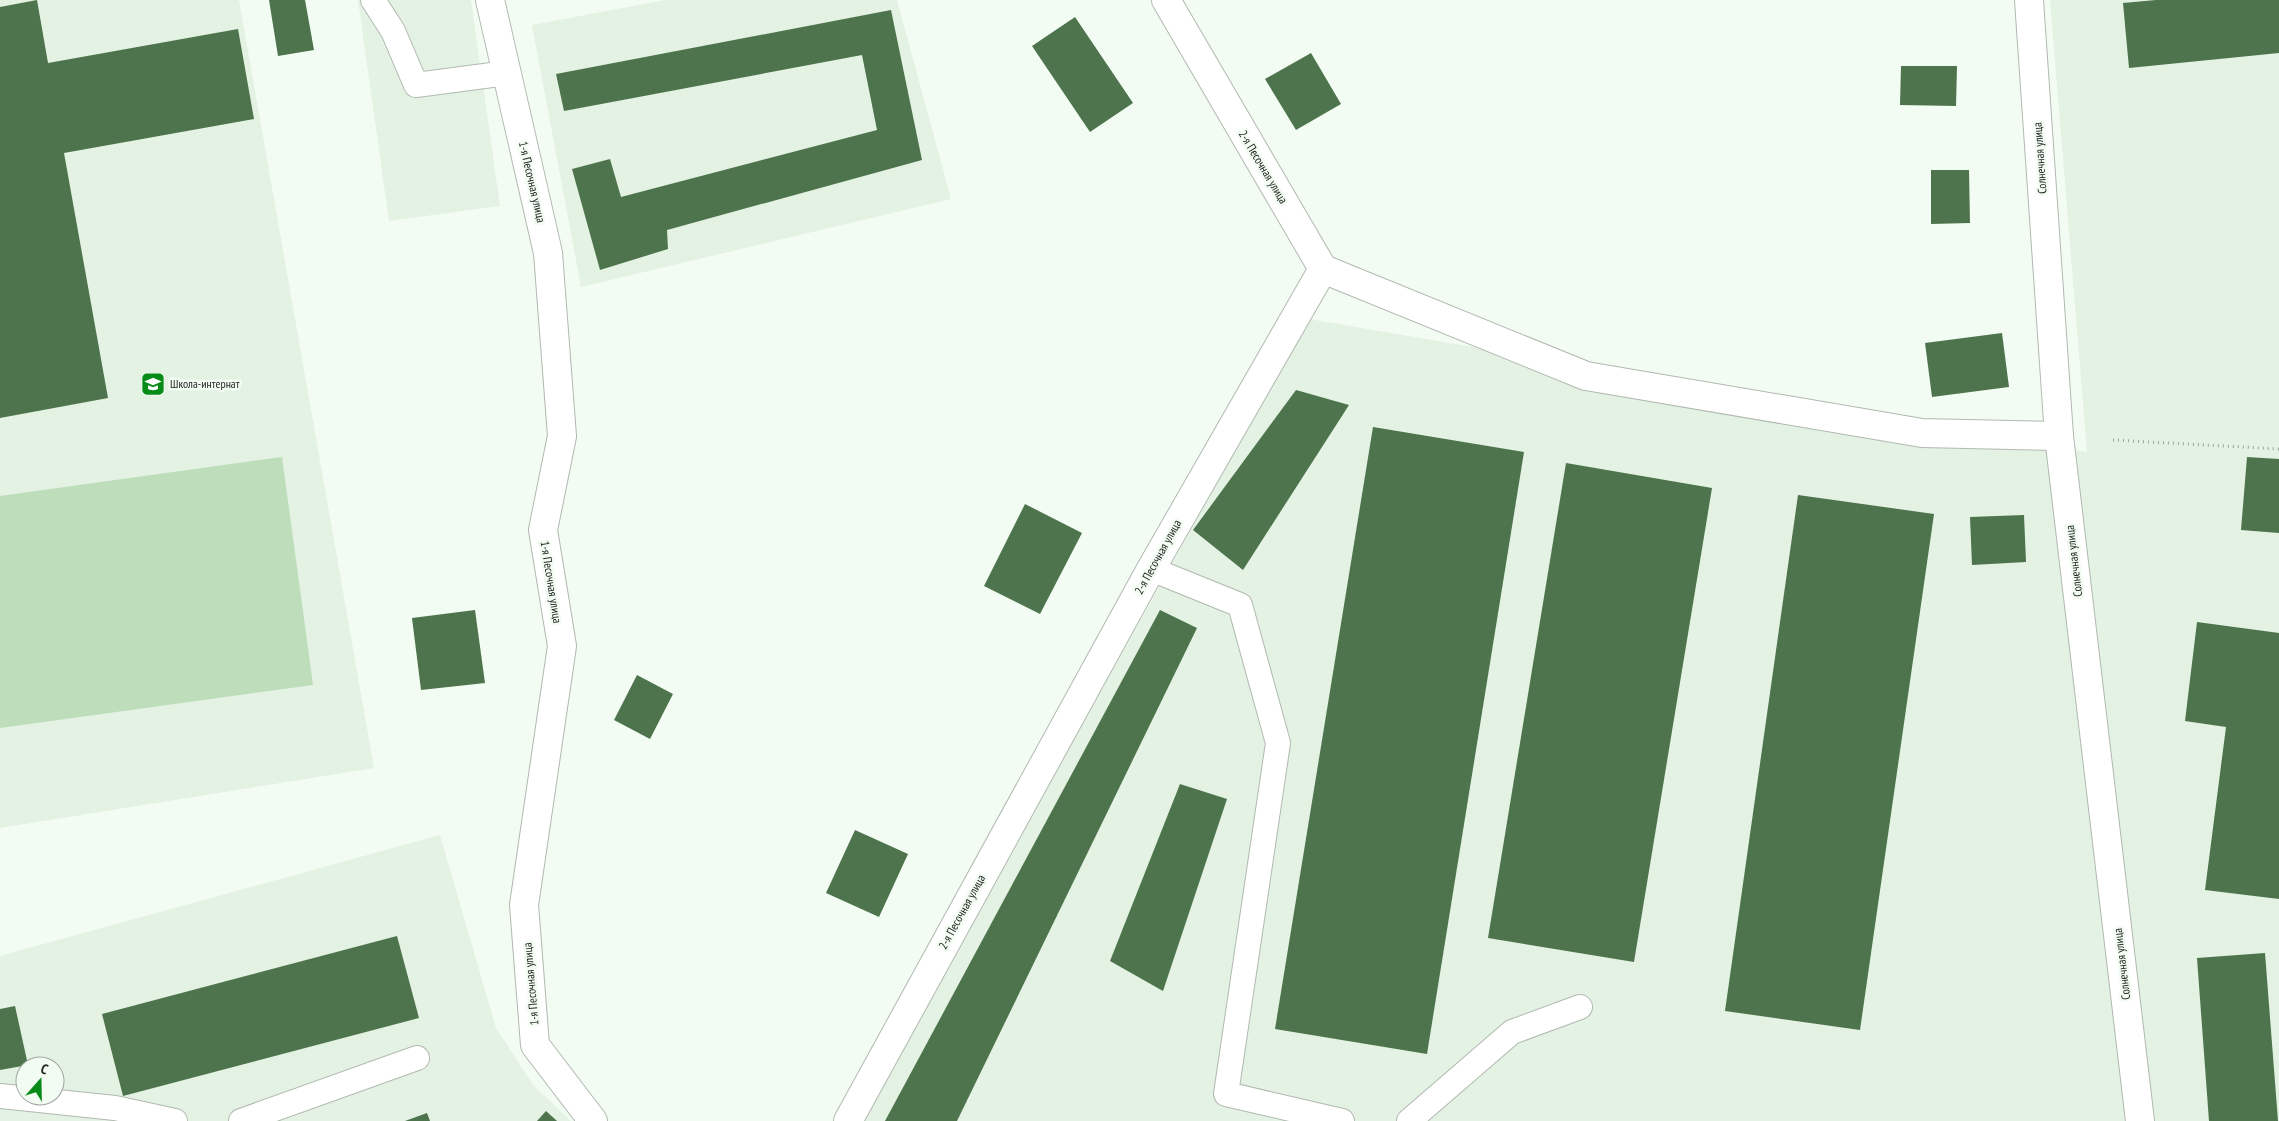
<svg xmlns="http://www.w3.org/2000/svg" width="2279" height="1121" font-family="'PT Sans Narrow',sans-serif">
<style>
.built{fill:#e3f2e2;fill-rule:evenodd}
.green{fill:#bdddbb}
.building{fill:#4e744d}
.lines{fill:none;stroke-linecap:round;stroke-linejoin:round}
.service-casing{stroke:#b1b9b0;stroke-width:26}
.minor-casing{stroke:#b1b9b0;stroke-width:30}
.path{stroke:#9ca39b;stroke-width:3;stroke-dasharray:1 4;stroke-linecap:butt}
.service{stroke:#fff;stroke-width:24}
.minor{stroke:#fff;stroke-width:28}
.labels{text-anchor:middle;stroke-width:5;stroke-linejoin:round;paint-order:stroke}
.street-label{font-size:12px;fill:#232623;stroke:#f3fcf2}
.poi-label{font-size:12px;fill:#232623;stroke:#f3fcf2;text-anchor:start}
</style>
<rect width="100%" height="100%" fill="#f3fcf2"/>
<g class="built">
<polygon points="0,0 239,0 374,768 0,828"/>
<polygon points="358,0 471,0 500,206 389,221"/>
<polygon points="665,0 897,0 951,199 581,287 532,25"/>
<polygon points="2050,0 2279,0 2279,1121 861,1121 1309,319 2087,452"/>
<path d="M 440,835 L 496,1028 L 533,1085 L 571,1121 L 0,1121 L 0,956 ZM 25,1066 L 55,1066 L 55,1096 L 25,1096 Z"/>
</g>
<polygon class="green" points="282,457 313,685 0,728 0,496"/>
<g class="building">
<polygon points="37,0 48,63 238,29 254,119 64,153 108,398 0,418 0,7"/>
<polygon points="269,0 305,0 314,50 278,56"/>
<polygon points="2156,0 2279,0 2279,53 2129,68 2123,3"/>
<polygon points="891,10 922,160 667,230 668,249 600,270 572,169 610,159 621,197 877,130 862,55 564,111 556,74"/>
<polygon points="1075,17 1133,103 1090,132 1032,46"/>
<polygon points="1311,53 1341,104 1296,130 1265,79"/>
<polygon points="1901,66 1957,66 1956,106 1900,105"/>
<polygon points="1931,170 1969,170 1970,223 1931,224"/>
<polygon points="2002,333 2009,387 1932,397 1925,343"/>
<polygon points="1296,390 1349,405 1243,570 1193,530"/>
<polygon points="1373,427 1524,452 1427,1054 1275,1029"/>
<polygon points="2247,457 2279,459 2279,533 2241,530"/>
<polygon points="1566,463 1712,488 1634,962 1488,938"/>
<polygon points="1798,495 1934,514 1860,1030 1725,1011"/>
<polygon points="1025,504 1082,533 1040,614 984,586"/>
<polygon points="2024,515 2026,562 1972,565 1970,517"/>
<polygon points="475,610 485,683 421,690 412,618"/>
<polygon points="1160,610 1197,628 957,1121 885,1121"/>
<polygon points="2197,622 2279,633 2279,899 2205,890 2226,727 2185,721"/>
<polygon points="637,675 673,694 650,739 614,720"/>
<polygon points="1180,784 1227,799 1163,991 1110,961"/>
<polygon points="855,830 908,854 879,917 826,893"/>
<polygon points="397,936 419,1018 123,1096 102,1014"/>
<polygon points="2265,953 2278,1121 2209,1121 2197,958"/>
<polygon points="15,1006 28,1065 0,1070 0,1009"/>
<polygon points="546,1111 557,1121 537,1121"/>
<polygon points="427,1113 430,1121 405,1121"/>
</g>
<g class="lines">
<g class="service-casing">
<g id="service">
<polyline points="373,0 393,31 416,85 507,73"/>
<polyline points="1151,569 1240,605 1278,743 1226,1094 1342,1121"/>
<polyline points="0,1096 115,1108 175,1121"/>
<polyline points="241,1121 417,1058"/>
<polyline points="1409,1121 1512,1032 1580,1007"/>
</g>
</g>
<g class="minor-casing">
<g id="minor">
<polyline points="490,0 548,253 562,436 543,530 562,646 524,905 535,1045 593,1121"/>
<polyline points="1166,0 1323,269"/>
<polyline points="2029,0 2059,436 2140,1121"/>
<polyline points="1323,269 1586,376 1922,433 2059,436"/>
<polyline points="848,1121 1151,569 1323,269"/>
</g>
</g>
<polyline class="path" points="2113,440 2279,449"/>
<use href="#service" class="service"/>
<use href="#minor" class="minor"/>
</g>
<defs>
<g id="school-square" transform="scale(1.25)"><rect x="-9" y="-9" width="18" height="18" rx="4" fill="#078b18" stroke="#f3fcf2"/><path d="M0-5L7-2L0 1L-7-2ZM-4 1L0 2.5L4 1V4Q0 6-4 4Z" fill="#fff"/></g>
</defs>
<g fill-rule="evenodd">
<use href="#school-square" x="153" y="384"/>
</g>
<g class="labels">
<g class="street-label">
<text transform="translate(2040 158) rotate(-94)" y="4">Солнечная улица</text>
<text transform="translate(1263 167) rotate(59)" y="4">2-я Песочная улица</text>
<text transform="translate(532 182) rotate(77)" y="4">1-я Песочная улица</text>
<text transform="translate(1158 557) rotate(-61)" y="4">2-я Песочная улица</text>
<text transform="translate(2074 561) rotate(-97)" y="4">Солнечная улица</text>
<text transform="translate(551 582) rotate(81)" y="4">1-я Песочная улица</text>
<text transform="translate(962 912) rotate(-61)" y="4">2-я Песочная улица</text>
<text transform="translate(2122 964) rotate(-97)" y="4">Солнечная улица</text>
<text transform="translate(531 984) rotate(-95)" y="4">1-я Песочная улица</text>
</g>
<g class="poi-label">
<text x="170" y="388">Школа-интернат</text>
</g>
</g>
<g transform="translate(40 1081) rotate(20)"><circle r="24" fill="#f3fcf2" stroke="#a0a69f"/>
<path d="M0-4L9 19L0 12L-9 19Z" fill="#078b18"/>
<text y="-8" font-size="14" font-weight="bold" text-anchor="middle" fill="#232623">С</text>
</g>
</svg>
